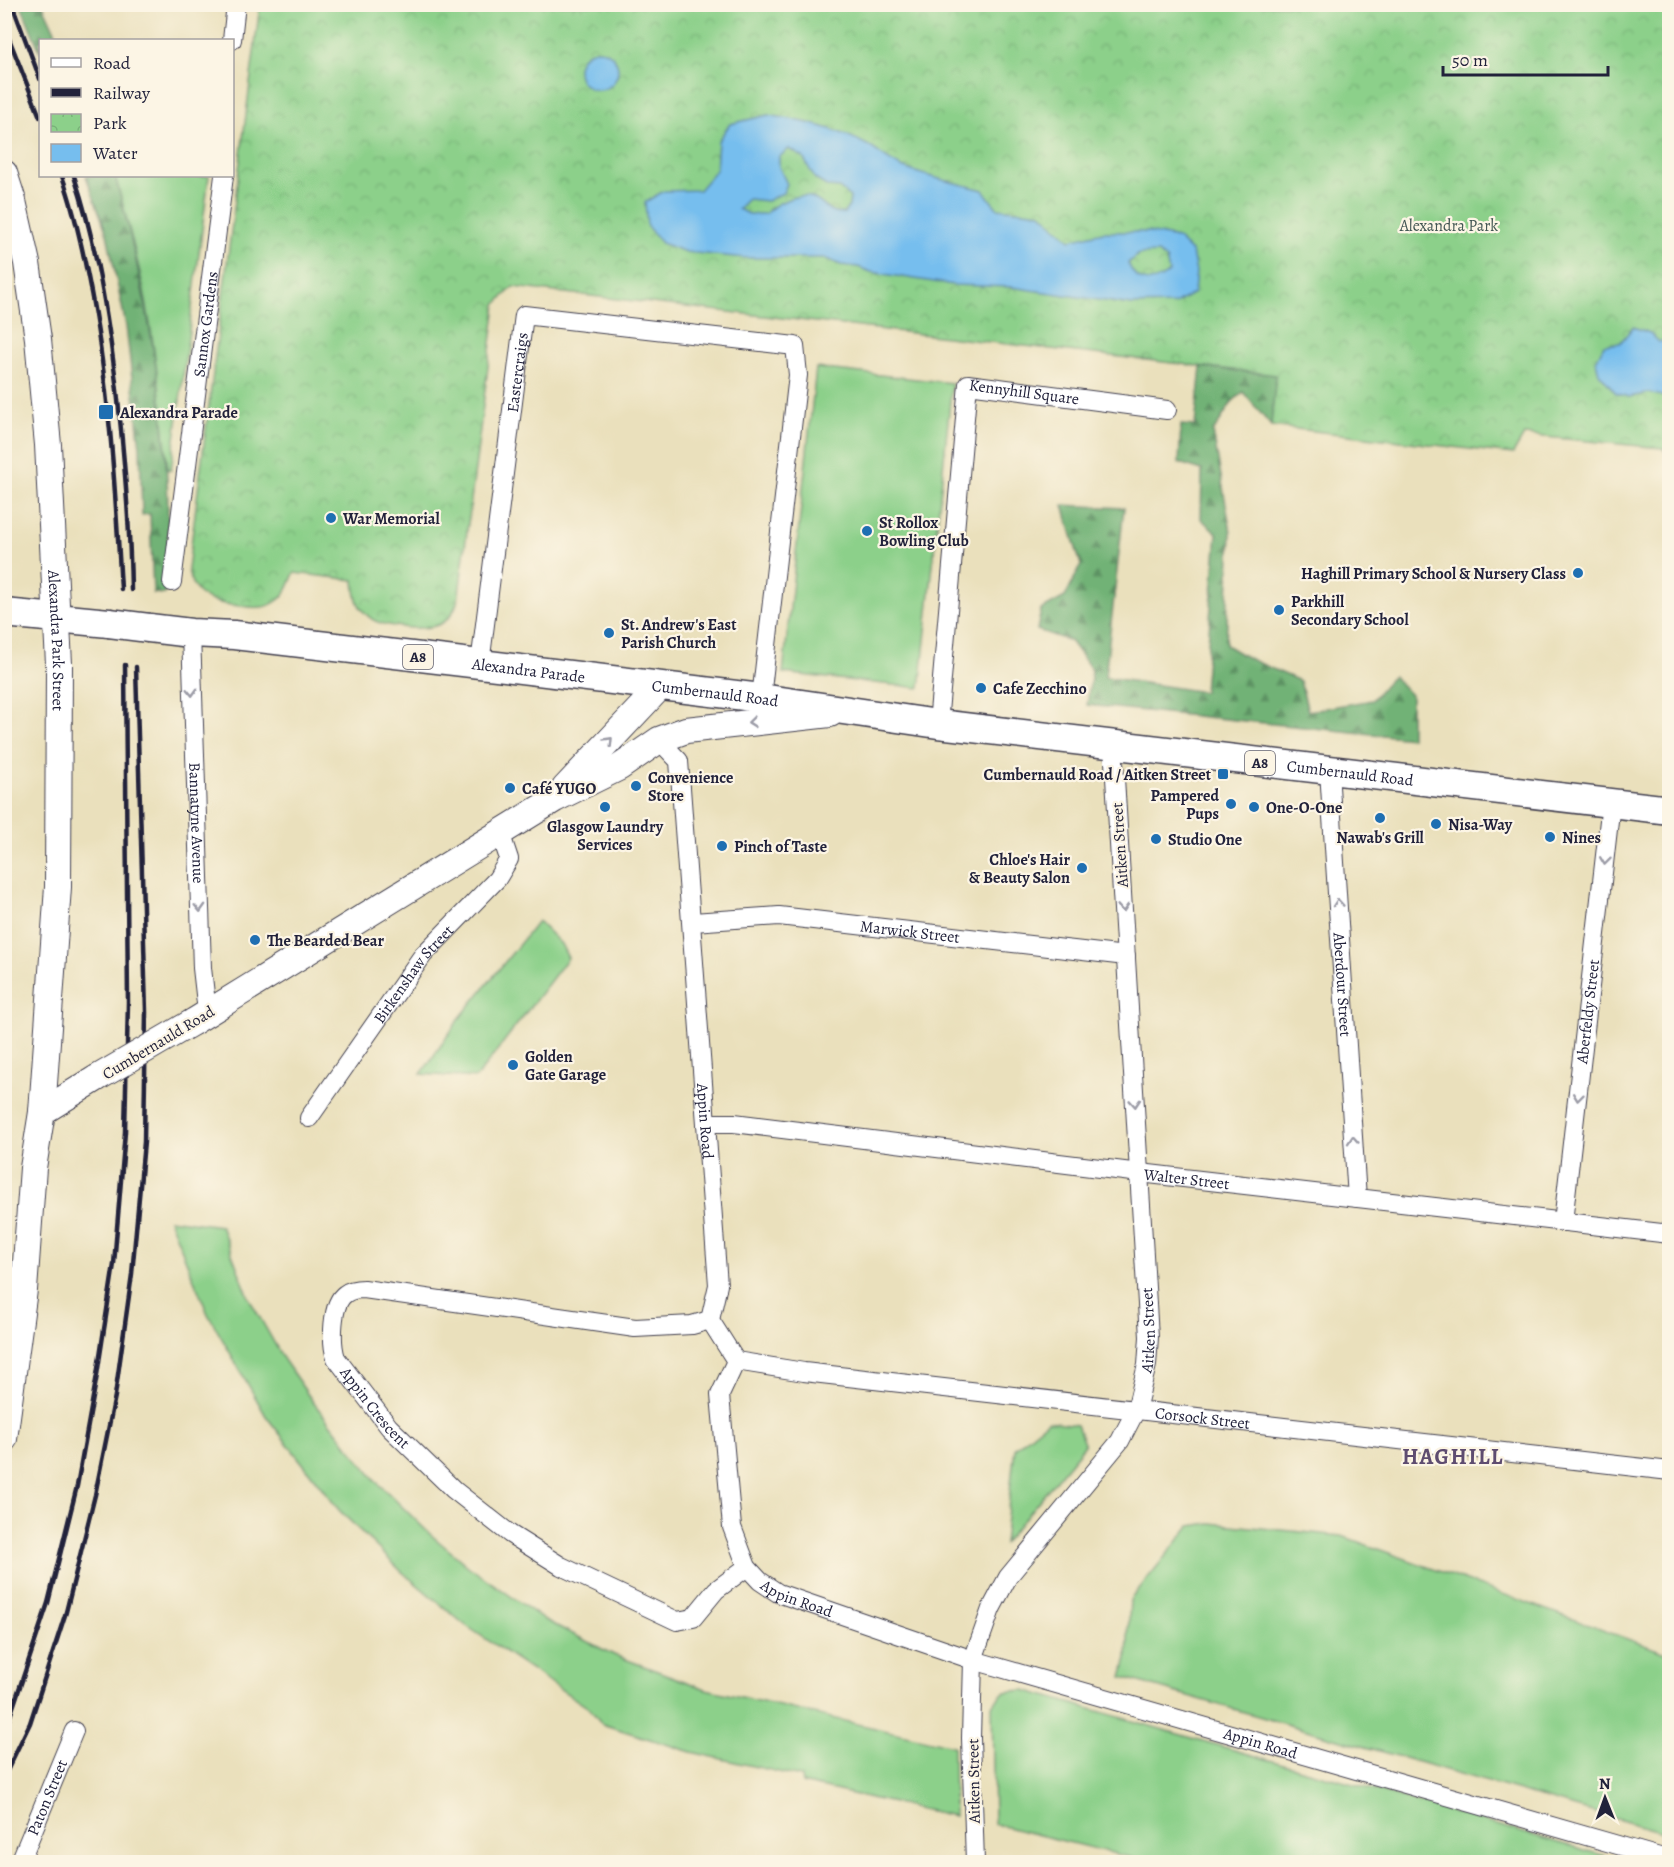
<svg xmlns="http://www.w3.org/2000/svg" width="1674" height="1867" font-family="Alegreya,serif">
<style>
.green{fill:#8cd08a;stroke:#577962;stroke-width:1.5}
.forest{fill:url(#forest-firs);stroke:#4a6a58;stroke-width:1.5}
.park{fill:url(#park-crowns);stroke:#577962;stroke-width:1.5}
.water{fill:#76beee;stroke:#4c7094;stroke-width:1.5;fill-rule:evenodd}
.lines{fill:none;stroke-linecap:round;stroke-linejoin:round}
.street-casing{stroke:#403e4e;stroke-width:20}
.secondary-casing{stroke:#403e4e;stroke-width:28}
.primary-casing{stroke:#403e4e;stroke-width:31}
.street{stroke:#fff;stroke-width:18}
.secondary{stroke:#fff;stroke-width:26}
.primary{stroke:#fff;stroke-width:28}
.rail{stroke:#22223b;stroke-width:4.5}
.secondary-bridge-casing{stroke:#403e4e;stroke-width:28;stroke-linecap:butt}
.primary-bridge-casing{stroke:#403e4e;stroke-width:31;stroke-linecap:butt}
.secondary-bridge{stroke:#fff;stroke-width:26}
.primary-bridge{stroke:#fff;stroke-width:28}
.oneway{stroke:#9c9ca7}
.poi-dot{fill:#1f6fb2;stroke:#fcf5e5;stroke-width:2}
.labels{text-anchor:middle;stroke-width:4.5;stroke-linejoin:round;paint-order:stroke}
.shield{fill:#fcf5e5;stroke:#63616e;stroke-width:1.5}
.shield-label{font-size:15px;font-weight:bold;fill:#22223b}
.park-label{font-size:16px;fill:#425653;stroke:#fcf5e5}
.street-label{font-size:16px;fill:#22223b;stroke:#fcf5e5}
.poi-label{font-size:16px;font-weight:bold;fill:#22223b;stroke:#fcf5e5;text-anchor:start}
.district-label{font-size:22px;font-weight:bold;letter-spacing:1.5px;fill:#5e4c70;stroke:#fcf5e5}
</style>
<defs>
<pattern id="forest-firs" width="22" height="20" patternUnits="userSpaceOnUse" patternTransform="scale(1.5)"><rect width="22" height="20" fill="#71b276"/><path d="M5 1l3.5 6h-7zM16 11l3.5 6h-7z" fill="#5c9062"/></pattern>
<pattern id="park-crowns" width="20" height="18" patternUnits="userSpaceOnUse" patternTransform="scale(1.5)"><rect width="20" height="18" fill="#8cd08a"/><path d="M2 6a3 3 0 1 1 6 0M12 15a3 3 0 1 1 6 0" fill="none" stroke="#78b278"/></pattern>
</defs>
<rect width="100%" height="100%" fill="#fcf5e5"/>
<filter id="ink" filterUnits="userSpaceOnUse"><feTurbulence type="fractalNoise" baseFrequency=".0167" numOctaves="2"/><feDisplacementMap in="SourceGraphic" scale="12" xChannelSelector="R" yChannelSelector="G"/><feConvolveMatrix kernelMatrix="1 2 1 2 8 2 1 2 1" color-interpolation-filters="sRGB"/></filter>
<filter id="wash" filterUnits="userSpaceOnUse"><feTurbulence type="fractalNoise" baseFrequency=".008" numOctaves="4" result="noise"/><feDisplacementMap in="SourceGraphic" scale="24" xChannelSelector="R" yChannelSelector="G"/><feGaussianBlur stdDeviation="1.35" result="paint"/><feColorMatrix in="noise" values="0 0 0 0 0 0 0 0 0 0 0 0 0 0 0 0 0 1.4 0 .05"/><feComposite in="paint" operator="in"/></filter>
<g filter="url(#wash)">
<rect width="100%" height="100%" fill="#eae0bc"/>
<g class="green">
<path d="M 115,176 L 209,176 L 171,470 L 168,470 C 163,421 158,372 150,324 C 142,274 128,224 115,176 Z"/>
<polygon points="816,368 952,383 920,688 783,673"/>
<polygon points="538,921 561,944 568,958 476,1078 421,1074 459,1019"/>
<polygon points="169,1219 221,1226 250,1300 284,1360 313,1402 376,1481 430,1534 469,1567 545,1620 614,1655 706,1689 953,1746 954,1816 802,1783 801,1777 691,1752 602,1724 590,1709 465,1625 401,1571 339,1510 266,1416 208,1314"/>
<polygon points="1048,1421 1077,1425 1085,1445 1004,1543 1015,1448"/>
<polygon points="1210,1523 1342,1536 1669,1654 1669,1834 1122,1677 1127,1658 1130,1600 1190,1526"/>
<polygon points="1024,1690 1602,1855 1625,1862 1149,1862 994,1824 992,1705 1004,1692"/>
</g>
<g class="forest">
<polygon points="21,5 43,5 59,40 40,40 40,52"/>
<path d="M 86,176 L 115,176 C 152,312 177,452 165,594 L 153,593 L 150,514 L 142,515 L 140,448 L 126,326 L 107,234 Z"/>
<polygon points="1201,367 1276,375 1271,426 1243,392 1232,402 1213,432 1231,532 1226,645 1248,658 1300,681 1308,711 1372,700 1393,676 1411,695 1411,738 1087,705 1092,670 1070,641 1037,630 1041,610 1065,597 1081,565 1063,505 1124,508 1105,677 1204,692 1217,533 1201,519 1202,470 1179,463 1181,425 1195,426"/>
</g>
<path class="park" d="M 260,5 L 1669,5 L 1669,455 L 1662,448 L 1524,435 L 1513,454 L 1271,426 L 1276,375 L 513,287 L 496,304 L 459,594 C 453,629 430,630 400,627 C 388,625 375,624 366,614 C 356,605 355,593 354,580 L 294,573 C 290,583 287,594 277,601 C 266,609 254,608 240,606 C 213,603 193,600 188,569 Z"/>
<g class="water">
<circle cx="598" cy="70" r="20"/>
<path d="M 768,115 C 803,121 838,128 869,146 C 880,153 891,163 904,168 C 930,178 957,183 983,190 L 997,208 L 1041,213 L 1070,240 L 1103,232 L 1148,232 L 1177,238 L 1192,252 L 1196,272 L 1194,293 L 1175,304 L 1132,305 L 1011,287 L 953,285 L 871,272 L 858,267 L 841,265 L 824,258 L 745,258 L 686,252 L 661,243 L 647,226 L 645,202 L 664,191 L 699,190 L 716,170 L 718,141 L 730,124 ZM 789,149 L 803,157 L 815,179 L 828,187 L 839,188 L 850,197 L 849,206 L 844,213 C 826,214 825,202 810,197 C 796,193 774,204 765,214 L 749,214 L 738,209 L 748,199 L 767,201 L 783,193 L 787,184 L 779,167 L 779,157 ZM 1158,253 L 1166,259 L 1169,272 C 1153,286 1136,284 1128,263 L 1139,254 Z"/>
<polygon points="1633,327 1650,333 1659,342 1669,339 1669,398 1650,393 1629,397 1616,393 1599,373 1596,361 1604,345 1620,343"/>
</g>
</g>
<g filter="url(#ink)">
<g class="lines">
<g class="street-casing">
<g id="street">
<polyline points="232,40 236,4"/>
<path id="s1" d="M 172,582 L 224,176"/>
<path id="s2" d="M 191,633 L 202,968 L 207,1012"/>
<path id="s3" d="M 480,664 L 524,315 L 795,346 L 798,375 L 761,698"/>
<path id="s4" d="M 938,724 L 968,384 L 1167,410"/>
<path id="s5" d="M 659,740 L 679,761 L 718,1285 L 710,1320 L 736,1361 L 720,1395 L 732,1527 L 747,1567 L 760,1581 L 778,1593 L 973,1660 L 1670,1860"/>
<path id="s6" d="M 1329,771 L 1357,1198"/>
<path id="s7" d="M 693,922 L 779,916 L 1126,956"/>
<path id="s8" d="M 309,1118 L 423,955 L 497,879 L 509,859 L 500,832"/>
<path id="s9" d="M 706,1123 L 734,1123 L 1140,1173 L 1670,1234"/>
<path id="s10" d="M 1563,1222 L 1611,803"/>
<path id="s11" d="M 710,1320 L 692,1325 L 635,1328 L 364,1289 C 357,1289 350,1290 345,1294 C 331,1304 331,1343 336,1358 L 389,1427 L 454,1490 L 510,1534 L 561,1566 L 677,1621 L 693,1618 L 716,1590 L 747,1567"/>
<path id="s12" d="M 736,1361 L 804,1372 L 1670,1471"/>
<path id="s13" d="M 20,1862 L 74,1731"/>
<path id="s14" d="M 975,1862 L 971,1738 L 973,1660 L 991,1609 L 1008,1577 L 1120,1441 L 1136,1410 L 1147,1365 L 1149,1337 L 1113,745"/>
</g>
</g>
<g class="secondary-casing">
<g id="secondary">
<path id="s15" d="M 4,173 L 13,201 L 27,263 L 38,339 L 48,445 L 59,664 L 58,887 L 42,1112 L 33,1168 L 24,1290 L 4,1439"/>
<polyline points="565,788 660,687"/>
<polyline points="193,1022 555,799 620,767 659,740 686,730 830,714"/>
<polyline points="42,1112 97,1078"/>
</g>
</g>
<g class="primary-casing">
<g id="primary">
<polyline points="4,613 109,623"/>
<path id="s16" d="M 149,628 L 191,633 L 234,635 L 480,664 L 761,698 L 938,724 L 1670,810"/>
</g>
</g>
<use href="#street" class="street"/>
<use href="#secondary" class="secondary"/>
<use href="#primary" class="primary"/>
<g class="rail">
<polyline points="12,4 40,79"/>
<polyline points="4,26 40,117"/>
<path d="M 62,176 C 74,209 81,242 88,277 C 109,380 115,484 121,589"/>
<path d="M 74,176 C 97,245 108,318 117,390 C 124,456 130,523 131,590"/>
<polyline points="4,1734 48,1603 77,1486 97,1375 114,1264 125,1132 128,1002 125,665"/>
<polyline points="4,1777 30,1723 66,1612 95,1495 115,1396 132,1274 144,1142 146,1012 136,667"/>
</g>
<g class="secondary-bridge-casing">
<polyline id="secondary-bridge" points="97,1078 193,1022"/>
</g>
<g class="primary-bridge-casing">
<polyline id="primary-bridge" points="109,623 149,628"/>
</g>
<use href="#secondary-bridge" class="secondary-bridge"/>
<use href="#primary-bridge" class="primary-bridge"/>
</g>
<defs><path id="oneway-chevron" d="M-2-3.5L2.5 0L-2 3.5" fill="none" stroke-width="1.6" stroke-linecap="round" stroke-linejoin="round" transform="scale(1.5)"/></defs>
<g class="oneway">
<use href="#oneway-chevron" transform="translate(192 692) rotate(88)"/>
<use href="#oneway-chevron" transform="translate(752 722) rotate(174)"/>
<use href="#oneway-chevron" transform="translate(609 741) rotate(-46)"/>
<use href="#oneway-chevron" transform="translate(1605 861) rotate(97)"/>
<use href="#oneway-chevron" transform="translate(1338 903) rotate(-94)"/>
<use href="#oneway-chevron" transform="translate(200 908) rotate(88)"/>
<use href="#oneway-chevron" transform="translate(1123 908) rotate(86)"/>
<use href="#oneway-chevron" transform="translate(1578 1097) rotate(97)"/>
<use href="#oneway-chevron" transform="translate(1135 1103) rotate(86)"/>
<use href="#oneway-chevron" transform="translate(1353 1140) rotate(-94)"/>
</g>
</g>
<g class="poi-dot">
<rect x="98" y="404" width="16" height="16" rx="3"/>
<circle cx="331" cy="518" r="6"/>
<circle cx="867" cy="531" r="6"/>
<circle cx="1578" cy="573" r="6"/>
<circle cx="1279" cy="610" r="6"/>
<circle cx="609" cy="633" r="6"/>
<circle cx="981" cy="688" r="6"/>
<rect x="1217" y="768" width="12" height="12" rx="3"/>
<circle cx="636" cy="786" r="6"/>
<circle cx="510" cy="788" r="6"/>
<circle cx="1231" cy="804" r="6"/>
<circle cx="605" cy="807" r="6"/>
<circle cx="1254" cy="807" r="6"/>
<circle cx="1380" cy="818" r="6"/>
<circle cx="1436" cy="824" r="6"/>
<circle cx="1550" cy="837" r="6"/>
<circle cx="1156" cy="839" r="6"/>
<circle cx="722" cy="846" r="6"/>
<circle cx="1082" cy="868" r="6"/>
<circle cx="255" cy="940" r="6"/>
<circle cx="513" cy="1065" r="6"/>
</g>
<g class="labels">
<g class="shield">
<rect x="403" y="645" width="30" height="24" rx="4.5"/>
<rect x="1245" y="751" width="30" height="24" rx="4.5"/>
</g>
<g class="shield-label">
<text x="418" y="662">A8</text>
<text x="1260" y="768">A8</text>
</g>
<g class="park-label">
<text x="1449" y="231">Alexandra Park</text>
</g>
<g class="street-label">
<text dy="6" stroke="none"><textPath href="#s1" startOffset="260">Sannox Gardens</textPath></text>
<text dy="6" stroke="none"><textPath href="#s3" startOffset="294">Eastercraigs</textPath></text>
<text dy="6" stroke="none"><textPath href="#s4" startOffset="398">Kennyhill Square</textPath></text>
<text dy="6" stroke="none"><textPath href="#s15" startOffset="472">Alexandra Park Street</textPath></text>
<text dy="6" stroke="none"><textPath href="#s16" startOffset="382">Alexandra Parade</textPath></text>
<text dy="6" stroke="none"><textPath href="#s16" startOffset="570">Cumbernauld Road</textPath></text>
<text dy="6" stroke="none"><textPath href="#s16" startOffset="1210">Cumbernauld Road</textPath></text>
<text dy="6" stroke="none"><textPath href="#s2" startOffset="190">Bannatyne Avenue</textPath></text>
<text transform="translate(1119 845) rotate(-94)" y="6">Aitken Street</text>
<text dy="6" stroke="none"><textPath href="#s7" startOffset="218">Marwick Street</textPath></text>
<text dy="6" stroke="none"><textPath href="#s8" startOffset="178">Birkenshaw Street</textPath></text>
<text dy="6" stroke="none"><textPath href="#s6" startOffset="214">Aberdour Street</textPath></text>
<text dy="6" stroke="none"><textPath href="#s10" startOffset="212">Aberfeldy Street</textPath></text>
<text transform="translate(158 1042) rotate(-31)" y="6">Cumbernauld Road</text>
<text dy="6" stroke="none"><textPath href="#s5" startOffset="390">Appin Road</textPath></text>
<text dy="6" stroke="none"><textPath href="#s9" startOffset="484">Walter Street</textPath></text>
<text dy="6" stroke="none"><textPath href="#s14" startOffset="585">Aitken Street</textPath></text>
<text dy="6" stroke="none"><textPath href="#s11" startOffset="500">Appin Crescent</textPath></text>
<text dy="6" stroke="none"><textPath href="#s12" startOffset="470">Corsock Street</textPath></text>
<text dy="6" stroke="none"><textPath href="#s5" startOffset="912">Appin Road</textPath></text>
<text dy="6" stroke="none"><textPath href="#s5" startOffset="1398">Appin Road</textPath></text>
<text transform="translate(973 1781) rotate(-91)" y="6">Aitken Street</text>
<text dy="6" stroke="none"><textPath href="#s13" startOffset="70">Paton Street</textPath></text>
</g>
<g class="poi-label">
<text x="120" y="418">Alexandra Parade</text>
<text x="343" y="524">War Memorial</text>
<text x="879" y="528">St Rollox<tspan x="879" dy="18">Bowling Club</tspan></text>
<text x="1566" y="579" text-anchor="end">Haghill Primary School &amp; Nursery Class</text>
<text x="1291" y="607">Parkhill<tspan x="1291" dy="18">Secondary School</tspan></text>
<text x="621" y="630">St. Andrew's East<tspan x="621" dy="18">Parish Church</tspan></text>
<text x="993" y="694">Cafe Zecchino</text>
<text x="1211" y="780" text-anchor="end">Cumbernauld Road / Aitken Street</text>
<text x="648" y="783">Convenience<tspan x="648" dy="18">Store</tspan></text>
<text x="522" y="794">Café YUGO</text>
<text x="1219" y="801" text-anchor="end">Pampered<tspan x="1219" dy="18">Pups</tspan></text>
<text x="1266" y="813">One-O-One</text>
<text x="1448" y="830">Nisa-Way</text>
<text x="605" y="832" text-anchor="middle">Glasgow Laundry<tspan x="605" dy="18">Services</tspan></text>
<text x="1380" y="843" text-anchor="middle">Nawab's Grill</text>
<text x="1562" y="843">Nines</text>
<text x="1168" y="845">Studio One</text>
<text x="734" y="852">Pinch of Taste</text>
<text x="1070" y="865" text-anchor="end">Chloe's Hair<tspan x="1070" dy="18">&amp; Beauty Salon</tspan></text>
<text x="267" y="946">The Bearded Bear</text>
<text x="525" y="1062">Golden<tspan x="525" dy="18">Gate Garage</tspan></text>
</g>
<g class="district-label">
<text x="1453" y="1464">HAGHILL</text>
</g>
</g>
<rect width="1674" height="1867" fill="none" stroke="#fcf5e5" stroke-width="24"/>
<rect x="39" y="39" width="195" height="138" fill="#fcf5e5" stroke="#a5a1a1" stroke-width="1.5"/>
<rect x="51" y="58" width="30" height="9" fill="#ffffff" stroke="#a5a1a1" stroke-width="1.5"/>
<text x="93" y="69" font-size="18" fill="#22223b">Road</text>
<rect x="51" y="88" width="30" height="9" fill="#22223b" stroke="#a5a1a1" stroke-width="1.5"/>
<text x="93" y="99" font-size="18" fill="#22223b">Railway</text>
<rect x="51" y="114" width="30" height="18" fill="url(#park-crowns)" stroke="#a5a1a1" stroke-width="1.5"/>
<text x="93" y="129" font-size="18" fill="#22223b">Park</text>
<rect x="51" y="144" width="30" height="18" fill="#76beee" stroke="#a5a1a1" stroke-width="1.5"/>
<text x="93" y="159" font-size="18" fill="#22223b">Water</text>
<g transform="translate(1605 1798) rotate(359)" stroke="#fcf5e5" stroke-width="4.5" paint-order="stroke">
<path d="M0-4.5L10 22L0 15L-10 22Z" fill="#22223b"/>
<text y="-9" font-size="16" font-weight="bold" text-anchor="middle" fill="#22223b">N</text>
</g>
<path d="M1443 66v9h165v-9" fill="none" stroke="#22223b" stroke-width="3"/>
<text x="1452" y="66" font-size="18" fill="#22223b" stroke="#fcf5e5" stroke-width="4.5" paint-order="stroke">50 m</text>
</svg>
